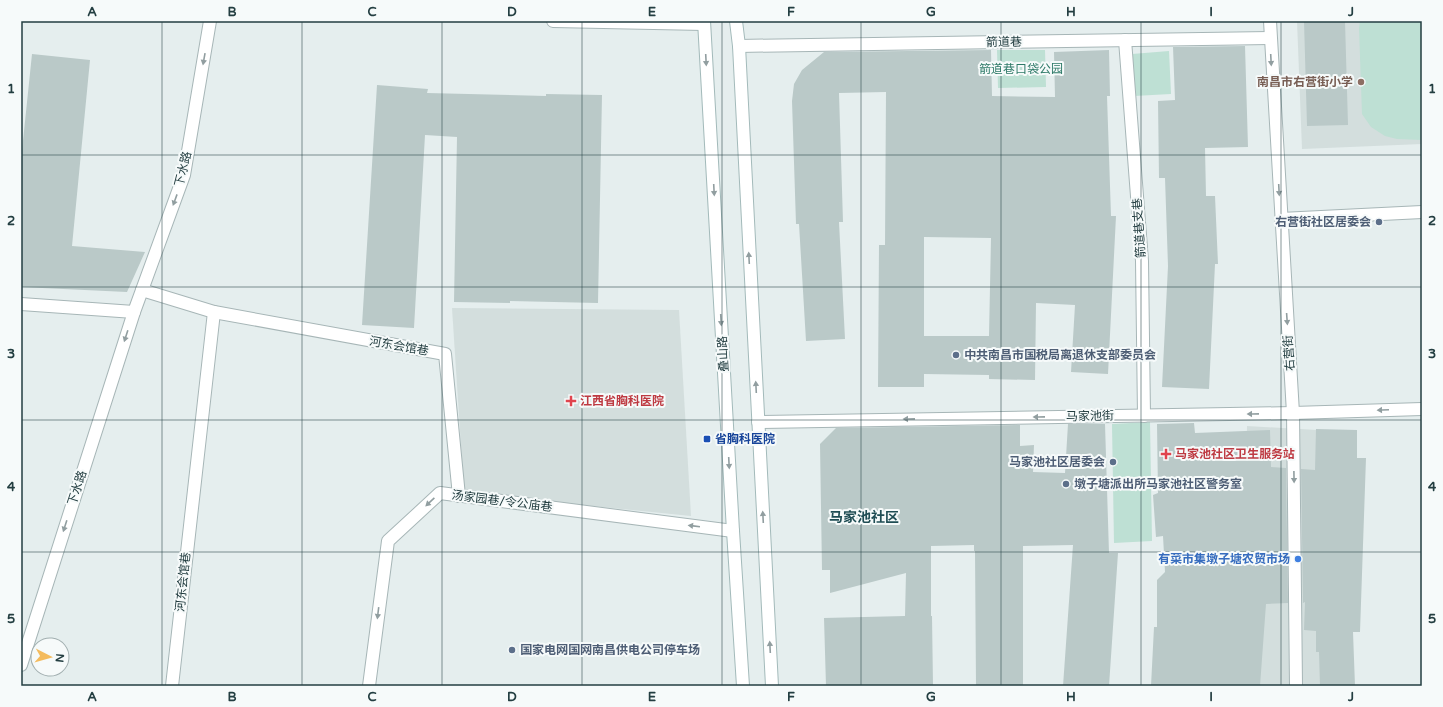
<svg xmlns="http://www.w3.org/2000/svg" width="1443" height="707" font-family="'Varela Round','Noto Sans SC',sans-serif">
<style>
.built{fill:#d3dedd}
.green{fill:#bee0d4}
.building{fill:#bac9c8;fill-rule:evenodd}
.lines{fill:none;stroke-linecap:round;stroke-linejoin:round}
.service-casing{stroke:#a7b6b7;stroke-width:14}
.minor-casing{stroke:#a7b6b7;stroke-width:14}
.secondary-casing{stroke:#a3baba;stroke-width:14}
.service{stroke:#fff;stroke-width:12}
.minor{stroke:#fff;stroke-width:12}
.secondary{stroke:#fff;stroke-width:12}
.oneway{fill:#919ea0}
.grid{fill:none;stroke:#233e41;stroke-width:1;stroke-opacity:0.55}
.education-dot{fill:#8d6e63;stroke:#f6fafa;stroke-width:1.5}
.service-dot{fill:#5c6f8a;stroke:#f6fafa;stroke-width:1.5}
.health-dot{fill:#e0444e;stroke:#f6fafa;stroke-width:1.5}
.transit-dot{fill:#1a4fb4;stroke:#f6fafa;stroke-width:1.5}
.shop-dot{fill:#3f7fe0;stroke:#f6fafa;stroke-width:1.5}
.labels{text-anchor:middle;stroke-width:4;stroke-linejoin:round;paint-order:stroke}
.street-label{font-size:12px;fill:#233e41;stroke:#f6fafa}
.park-label{font-size:12px;fill:#2d7967;stroke:#f6fafa}
.education-label{font-size:12px;font-weight:bold;fill:#785e54;stroke:#f6fafa;text-anchor:end}
.service-label{font-size:12px;font-weight:bold;fill:#4e5e75;stroke:#f6fafa;text-anchor:start}
.health-label{font-size:12px;font-weight:bold;fill:#be3a42;stroke:#f6fafa;text-anchor:start}
.transit-label{font-size:12px;font-weight:bold;fill:#164399;stroke:#f6fafa;text-anchor:start}
.shop-label{font-size:12px;font-weight:bold;fill:#366cbe;stroke:#f6fafa;text-anchor:end}
.quarter-label{font-size:14px;font-weight:bold;fill:#1f4d54;stroke:#f6fafa}
.neatline{fill:none;stroke:#233e41;stroke-width:1.5}
.grid-label{font-size:13px;text-anchor:middle;font-weight:bold;fill:#233e41}
</style>
<rect width="100%" height="100%" fill="#e5eeee"/>
<g class="built">
<polygon points="1297,21 1422,21 1422,144 1302,149"/>
<polygon points="452,308 679,310 691,516 464,493"/>
<polygon points="1247,426 1352,432 1349,686 1244,686"/>
</g>
<g class="green">
<polygon points="1360,21 1422,21 1422,140 1397,139 1385,136 1371,127 1362,114 1359,28"/>
<polygon points="997,50 1045,50 1046,87 998,88"/>
<polygon points="1169,51 1171,94 1134,96 1132,54"/>
<polygon points="1150,422 1152,541 1114,543 1112,424"/>
</g>
<g class="building">
<polygon points="1304,21 1345,21 1348,125 1307,126"/>
<polygon points="1245,46 1248,147 1205,148 1206,196 1215,196 1218,264 1215,264 1209,389 1162,387 1168,266 1165,178 1159,178 1158,101 1175,100 1173,47"/>
<path d="M 991,50 L 992,96 L 1055,97 L 1054,52 L 1109,50 L 1110,96 L 1107,96 L 1111,216 L 1116,216 L 1108,374 L 1071,372 L 1075,305 L 1036,303 L 1035,380 L 989,379 L 989,375 L 924,374 L 924,387 L 878,387 L 879,245 L 885,245 L 886,92 L 839,93 L 843,222 L 839,222 L 845,339 L 806,341 L 799,224 L 796,224 L 792,101 L 794,84 L 802,70 L 824,52 ZM 924,237 L 991,238 L 989,336 L 924,336 Z"/>
<polygon points="32,54 90,60 72,246 145,252 127,292 21,287 21,160"/>
<polygon points="377,85 428,89 427,93 546,96 546,94 602,95 598,303 510,301 510,303 454,302 457,137 425,135 414,328 362,325"/>
<polygon points="1194,423 1195,433 1270,430 1271,467 1286,468 1288,603 1266,604 1260,686 1151,686 1154,627 1157,627 1157,580 1165,572 1163,536 1156,537 1153,495 1158,493 1157,424"/>
<polygon points="1068,424 1105,424 1109,553 1118,553 1109,686 1063,686 1073,545 1023,546 1023,686 976,686 975,551 974,551 974,545 931,546 931,616 932,616 933,686 826,686 824,618 905,616 906,573 830,593 830,570 822,570 820,444 836,428 1020,425 1020,446 1034,445 1033,472 1065,473"/>
<polygon points="1316,429 1357,430 1357,458 1366,458 1360,632 1353,632 1355,686 1320,686 1319,652 1316,652 1316,631 1304,630 1305,602 1303,603 1301,469 1315,470"/>
</g>
<g class="lines">
<g class="service-casing">
<g id="service">
<polyline points="553,21 704,24"/>
<polyline points="1125,40 1142,261 1144,416"/>
<polyline points="739,46 1270,38"/>
<polyline points="1281,219 1422,212"/>
<polyline points="142,290 214,312 445,354 459,496"/>
<polyline points="21,304 134,312"/>
<polyline points="758,422 1293,413 1422,409"/>
<polyline points="21,665 134,312 184,175 210,21"/>
<polyline points="172,686 214,312"/>
<polyline points="369,686 388,541 440,493 733,531"/>
</g>
</g>
<g class="minor-casing">
<polyline id="minor" points="1270,21 1293,413 1296,686"/>
</g>
<g class="secondary-casing">
<g id="secondary">
<polyline points="704,21 733,531 743,686"/>
<polyline points="736,21 739,46 772,686"/>
</g>
</g>
<use href="#service" class="service"/>
<use href="#minor" class="minor"/>
<use href="#secondary" class="secondary"/>
</g>
<defs><path id="oneway-solid" d="M-6-.8H1V-3.2L6.5 0L1 3.2V.8H-6Z"/></defs>
<g class="oneway">
<use href="#oneway-solid" transform="translate(204 59) rotate(100)"/>
<use href="#oneway-solid" transform="translate(706 60) rotate(87)"/>
<use href="#oneway-solid" transform="translate(1271 60) rotate(87)"/>
<use href="#oneway-solid" transform="translate(714 190) rotate(87)"/>
<use href="#oneway-solid" transform="translate(1279 190) rotate(87)"/>
<use href="#oneway-solid" transform="translate(175 200) rotate(110)"/>
<use href="#oneway-solid" transform="translate(749 258) rotate(-93)"/>
<use href="#oneway-solid" transform="translate(1287 319) rotate(86)"/>
<use href="#oneway-solid" transform="translate(721 320) rotate(87)"/>
<use href="#oneway-solid" transform="translate(126 336) rotate(108)"/>
<use href="#oneway-solid" transform="translate(756 387) rotate(-93)"/>
<use href="#oneway-solid" transform="translate(1383 410) rotate(178)"/>
<use href="#oneway-solid" transform="translate(1253 414) rotate(179)"/>
<use href="#oneway-solid" transform="translate(1039 417) rotate(179)"/>
<use href="#oneway-solid" transform="translate(909 419) rotate(179)"/>
<use href="#oneway-solid" transform="translate(729 463) rotate(87)"/>
<use href="#oneway-solid" transform="translate(1294 477) rotate(89)"/>
<use href="#oneway-solid" transform="translate(430 502) rotate(137)"/>
<use href="#oneway-solid" transform="translate(763 517) rotate(-93)"/>
<use href="#oneway-solid" transform="translate(65 526) rotate(108)"/>
<use href="#oneway-solid" transform="translate(694 526) rotate(-173)"/>
<use href="#oneway-solid" transform="translate(378 613) rotate(97)"/>
<use href="#oneway-solid" transform="translate(770 647) rotate(-93)"/>
</g>
<path class="grid" d="M 162,21 L 162,686M 302,21 L 302,686M 442,21 L 442,686M 582,21 L 582,686M 722,21 L 722,686M 861,21 L 861,686M 1001,21 L 1001,686M 1141,21 L 1141,686M 1281,21 L 1281,686M 21,155 L 1422,155M 21,287 L 1422,287M 21,420 L 1422,420M 21,552 L 1422,552"/>
<circle class="education-dot" cx="1361" cy="82" r="4"/>
<g class="service-dot">
<circle cx="1379" cy="222" r="4"/>
<circle cx="956" cy="355" r="4"/>
<circle cx="1113" cy="462" r="4"/>
<circle cx="1066" cy="484" r="4"/>
<circle cx="512" cy="650" r="4"/>
</g>
<g class="health-dot">
<path d="M569 395h4v4h4v4h-4v4h-4v-4h-4v-4h4z"/>
<path d="M1164 448h4v4h4v4h-4v4h-4v-4h-4v-4h4z"/>
</g>
<rect class="transit-dot" x="703" y="435" width="8" height="8" rx="2"/>
<circle class="shop-dot" cx="1298" cy="559" r="4"/>
<g class="labels">
<g class="street-label">
<text transform="translate(1004 42) rotate(-1)" y="4">箭道巷</text>
<text transform="translate(183 169) rotate(-76)" y="4">下水路</text>
<text transform="translate(1139 228) rotate(-94)" y="4">箭道巷支巷</text>
<text transform="translate(399 346) rotate(10)" y="4">河东会馆巷</text>
<text transform="translate(1289 353) rotate(-94)" y="4">右营街</text>
<text transform="translate(723 354) rotate(-93)" y="4">叠山路</text>
<text transform="translate(1090 416) rotate(-1)" y="4">马家池街</text>
<text transform="translate(77 488) rotate(-72)" y="4">下水路</text>
<text transform="translate(502 501) rotate(7)" y="4">汤家园巷/令公庙巷</text>
<text transform="translate(183 582) rotate(-84)" y="4">河东会馆巷</text>
</g>
<g class="park-label">
<text x="1021" y="73">箭道巷口袋公园</text>
</g>
<g class="education-label">
<text x="1353" y="86">南昌市右营街小学</text>
</g>
<g class="service-label">
<text x="1371" y="226" text-anchor="end">右营街社区居委会</text>
<text x="964" y="359">中共南昌市国税局离退休支部委员会</text>
<text x="1105" y="466" text-anchor="end">马家池社区居委会</text>
<text x="1074" y="488">墩子塘派出所马家池社区警务室</text>
<text x="520" y="654">国家电网国网南昌供电公司停车场</text>
</g>
<g class="health-label">
<text x="580" y="405">江西省胸科医院</text>
<text x="1175" y="458">马家池社区卫生服务站</text>
</g>
<g class="transit-label">
<text x="715" y="443">省胸科医院</text>
</g>
<g class="shop-label">
<text x="1290" y="563">有菜市集墩子塘农贸市场</text>
</g>
<g class="quarter-label">
<text x="864" y="522">马家池社区</text>
</g>
</g>
<rect width="1443" height="707" fill="none" stroke="#f6fafa" stroke-width="44"/>
<g transform="translate(50 657) rotate(96)"><circle r="19" fill="#f6fafa" stroke="#a2afb0"/>
<path d="M0-3L7 15L0 10L-7 15Z" fill="#f4bb5d"/>
<text y="-6" font-size="11" font-weight="bold" text-anchor="middle" fill="#233e41">N</text>
</g>
<rect x="22" y="22" width="1399" height="663" class="neatline"/>
<g class="grid-label">
<text x="92" y="16">A</text>
<text x="232" y="16">B</text>
<text x="372" y="16">C</text>
<text x="512" y="16">D</text>
<text x="652" y="16">E</text>
<text x="791" y="16">F</text>
<text x="931" y="16">G</text>
<text x="1071" y="16">H</text>
<text x="1211" y="16">I</text>
<text x="1351" y="16">J</text>
<text x="11" y="93">1</text>
<text x="1432" y="93">1</text>
<text x="11" y="225">2</text>
<text x="1432" y="225">2</text>
<text x="11" y="358">3</text>
<text x="1432" y="358">3</text>
<text x="11" y="491">4</text>
<text x="1432" y="491">4</text>
<text x="11" y="623">5</text>
<text x="1432" y="623">5</text>
<text x="92" y="701">A</text>
<text x="232" y="701">B</text>
<text x="372" y="701">C</text>
<text x="512" y="701">D</text>
<text x="652" y="701">E</text>
<text x="791" y="701">F</text>
<text x="931" y="701">G</text>
<text x="1071" y="701">H</text>
<text x="1211" y="701">I</text>
<text x="1351" y="701">J</text>
</g>
</svg>
